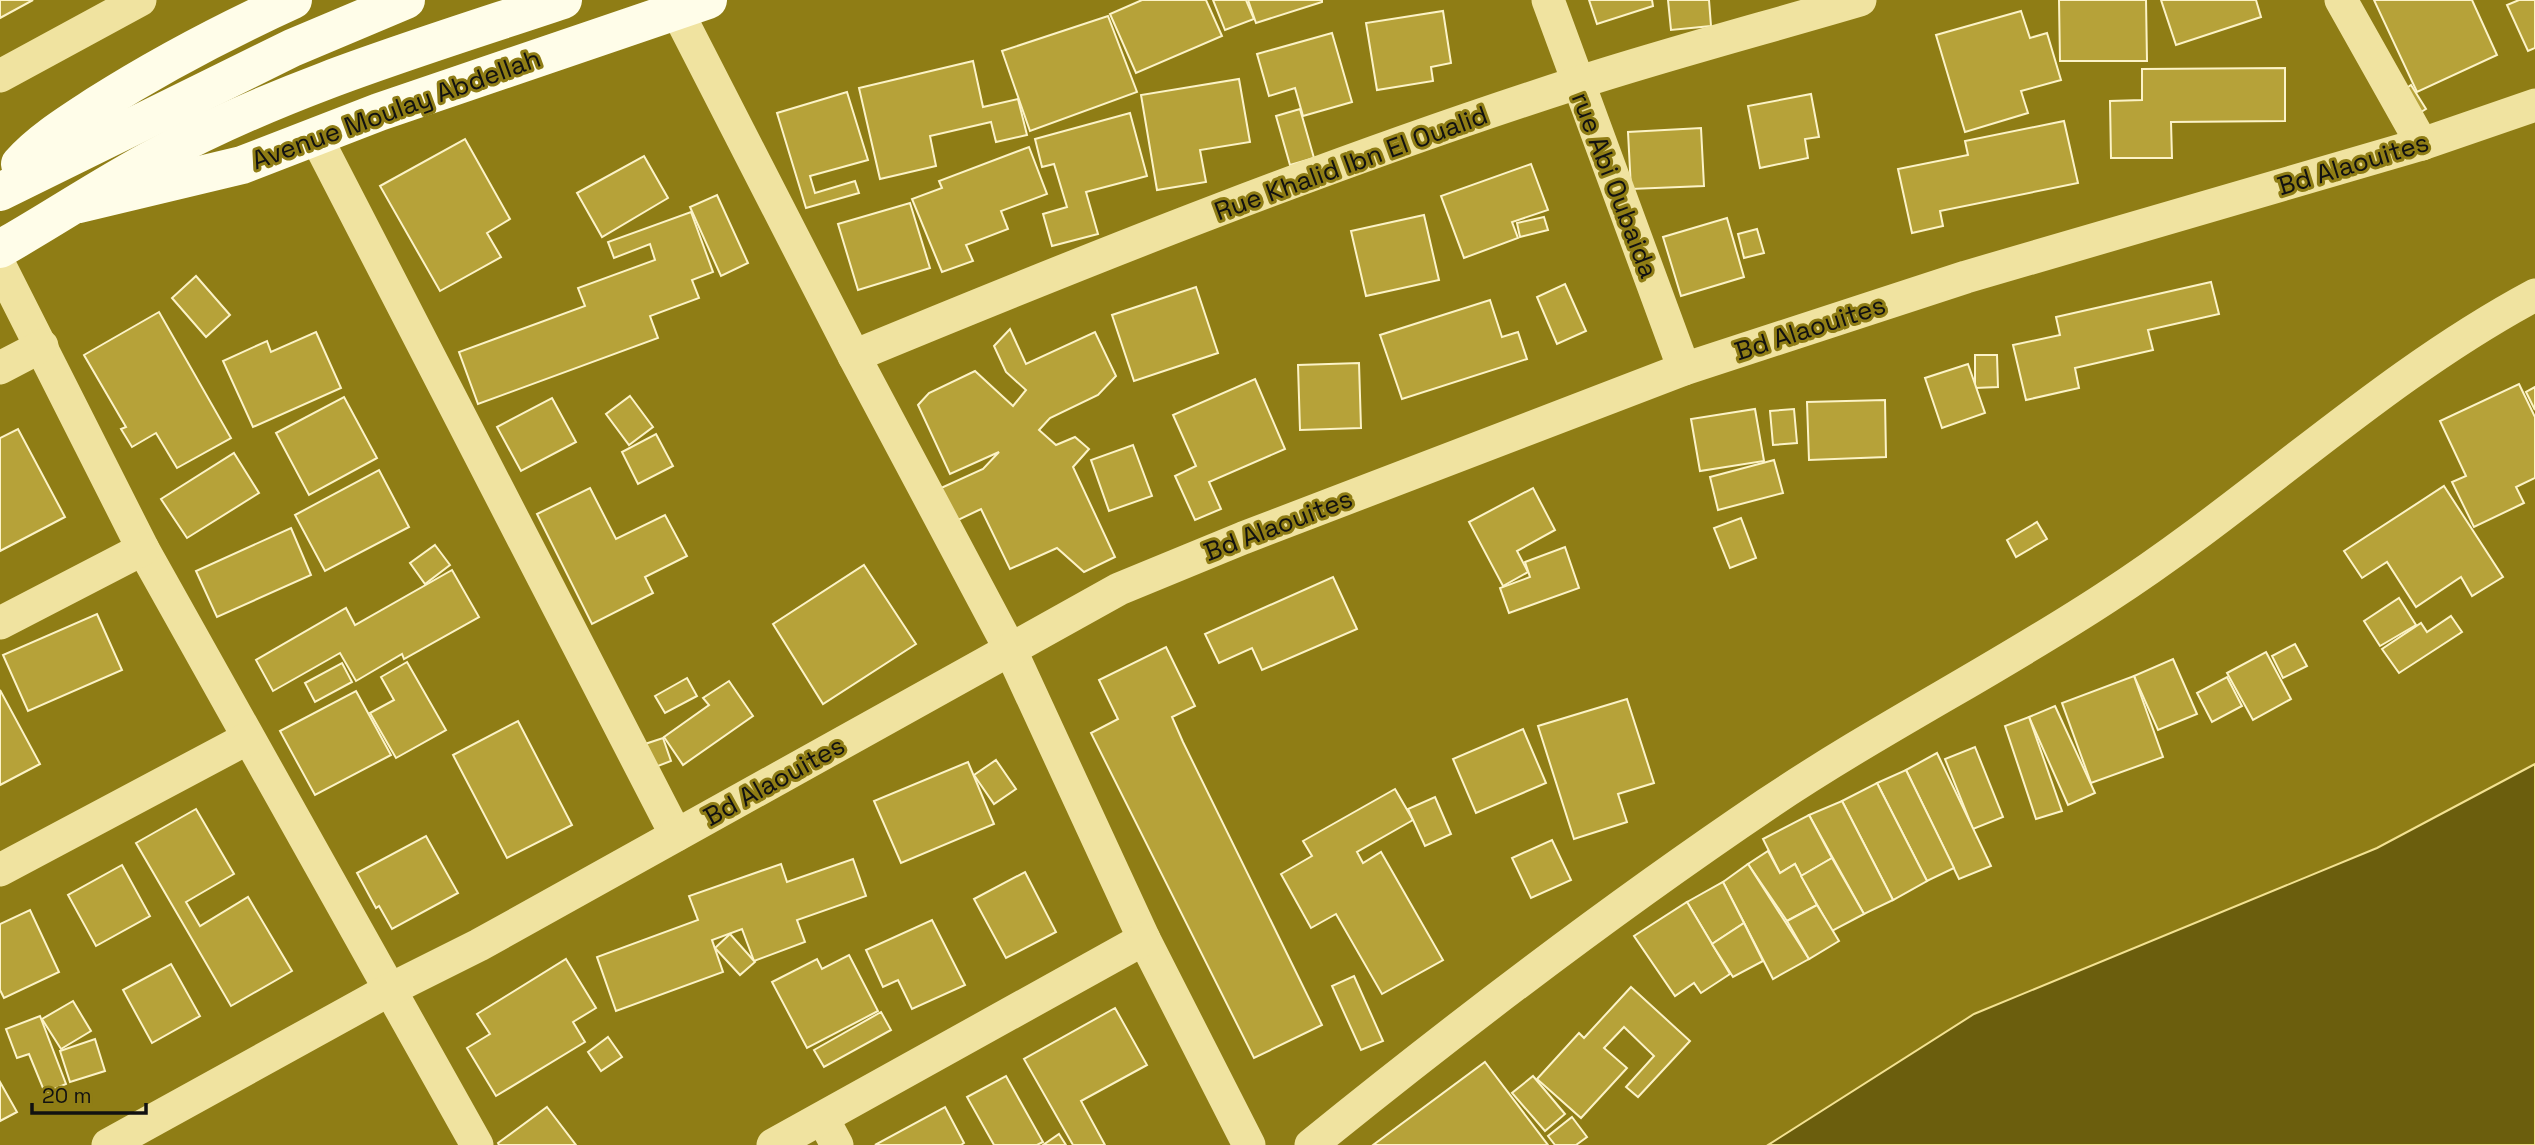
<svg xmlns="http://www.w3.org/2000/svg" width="2535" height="1145" font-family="'Space Grotesk',sans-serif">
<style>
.water{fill:#6b5e0d;stroke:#f3e292;stroke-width:2}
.building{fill:#b6a239;stroke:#fcf3c7;stroke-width:2}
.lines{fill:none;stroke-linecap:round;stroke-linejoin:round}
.street{stroke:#f0e3a0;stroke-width:33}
.primary{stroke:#fffde9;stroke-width:38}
.labels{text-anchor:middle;stroke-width:6;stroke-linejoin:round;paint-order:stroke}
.street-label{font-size:26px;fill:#111;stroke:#8f7d15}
</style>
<rect width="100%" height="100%" fill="#8f7d15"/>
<polygon class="water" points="2535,764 2535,1145 1768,1145 1974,1014 2377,848"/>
<g class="building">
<polygon points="0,0 33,0 0,18"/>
<polygon points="1142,0 1206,0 1222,36 1136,73 1110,14"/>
<polygon points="1213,0 1246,0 1254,19 1225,30"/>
<polygon points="1248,0 1322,0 1322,2 1256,23"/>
<polygon points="1589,0 1652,0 1653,6 1597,24"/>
<polygon points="1668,0 1709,0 1711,26 1671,30"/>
<polygon points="2059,0 2146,0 2147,61 2060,61"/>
<polygon points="2161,0 2256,0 2261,17 2176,45"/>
<polygon points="2374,0 2472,0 2497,55 2417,92"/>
<polygon points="2519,0 2535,0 2535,48 2528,51 2507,5"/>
<polygon points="1443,11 1451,63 1431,67 1433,81 1377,90 1366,23"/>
<polygon points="2021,11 2030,38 2047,33 2061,80 2021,91 2028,113 1965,132 1936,35"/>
<polygon points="1108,16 1137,92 1030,131 1002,51"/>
<polygon points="1332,33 1352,102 1303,116 1295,88 1269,96 1257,54"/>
<polygon points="973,61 983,107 1018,99 1027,135 996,142 991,122 930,136 936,166 880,179 859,88"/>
<polygon points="2285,68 2285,121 2171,122 2172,158 2111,158 2110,101 2142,100 2142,69"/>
<polygon points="1239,79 1250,142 1200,150 1206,182 1157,190 1141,95"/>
<polygon points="2411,85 2426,109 2409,119 2396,96"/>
<polygon points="847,92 868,160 810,176 815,193 855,181 859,193 806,208 777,113"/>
<polygon points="1811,94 1819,137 1805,139 1808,158 1760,168 1748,106"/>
<polygon points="1300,109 1314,158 1290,165 1276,116"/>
<polygon points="1130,113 1147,176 1086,192 1098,234 1052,246 1043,214 1067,207 1054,164 1042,167 1035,139"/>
<polygon points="2064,121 2078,183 1940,211 1943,226 1912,233 1898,169 1968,155 1965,141"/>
<polygon points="1701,128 1704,186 1631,189 1628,132"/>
<polygon points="465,139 510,219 487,233 501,257 440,291 380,186"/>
<polygon points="1029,147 1047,194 1001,211 1008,229 966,245 973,261 942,272 912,199 942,188 939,181"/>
<polygon points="644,156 668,198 602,237 577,193"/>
<polygon points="1531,164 1548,210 1512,222 1518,238 1464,258 1441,196"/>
<polygon points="717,195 748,263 721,276 690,207"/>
<polygon points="910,203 930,268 858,290 838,224"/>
<polygon points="691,212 713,272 692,280 699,298 650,316 658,338 478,404 459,352 585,306 578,288 655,260 650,244 614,258 608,242"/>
<polygon points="1424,215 1439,280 1366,296 1351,231"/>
<polygon points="1544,217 1548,230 1520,237 1517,223"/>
<polygon points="1727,218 1744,277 1681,296 1663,237"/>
<polygon points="1757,229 1764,253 1744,258 1738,234"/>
<polygon points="196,276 230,315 206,337 172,298"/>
<polygon points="2211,282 2219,314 2148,330 2153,350 2075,368 2079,388 2026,400 2013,345 2060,335 2056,317"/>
<polygon points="1565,284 1586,331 1557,344 1537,297"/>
<polygon points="1196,287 1218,353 1134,381 1112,315"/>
<polygon points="1490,300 1502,337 1518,332 1527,359 1402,399 1380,335"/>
<polygon points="159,312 231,438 177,468 156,433 132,447 121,429 126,427 84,355"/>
<polygon points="1010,329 1026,364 1095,332 1116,376 1098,395 1050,418 1039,430 1056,445 1075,437 1089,449 1073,467 1115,557 1084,572 1057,548 1010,569 981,509 956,521 941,488 983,469 999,452 950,474 918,405 929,393 975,371 1013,406 1026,390 1006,372 994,346"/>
<polygon points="316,332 341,388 253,427 223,361 267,341 271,352"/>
<polygon points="1975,355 1997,355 1998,387 1975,388"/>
<polygon points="1359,363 1361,428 1300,430 1298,365"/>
<polygon points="1968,364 1985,413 1942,428 1925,378"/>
<polygon points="1255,379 1285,449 1209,482 1221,509 1195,520 1175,476 1196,466 1173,415"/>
<polygon points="2519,384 2535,417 2535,478 2516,487 2524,503 2474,527 2452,482 2466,476 2440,421"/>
<polygon points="2535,387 2535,410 2526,392"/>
<polygon points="630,396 653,427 629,445 606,414"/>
<polygon points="344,397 377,458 309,495 276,433"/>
<polygon points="552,398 576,442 521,471 497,427"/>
<polygon points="1885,400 1886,457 1809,460 1807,402"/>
<polygon points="1755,409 1764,461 1700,471 1691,419"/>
<polygon points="1794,409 1797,443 1773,445 1770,411"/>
<polygon points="18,429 65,517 0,551 0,438"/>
<polygon points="656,434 673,466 638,484 622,452"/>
<polygon points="1133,445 1152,496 1109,511 1091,460"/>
<polygon points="234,453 259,493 187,538 161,499"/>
<polygon points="1774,460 1783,493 1718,510 1710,477"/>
<polygon points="379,470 409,527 325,571 295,515"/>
<polygon points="2444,486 2503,577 2472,596 2461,577 2416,607 2387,562 2362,578 2344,551"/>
<polygon points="590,488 616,539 665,515 687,556 645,577 653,593 592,624 537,514"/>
<polygon points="1533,488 1555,530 1517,551 1528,572 1503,586 1469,522"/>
<polygon points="1741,518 1756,558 1730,568 1714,528"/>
<polygon points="2037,522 2047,539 2016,557 2007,540"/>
<polygon points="291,528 311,575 217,617 196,571"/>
<polygon points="435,545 450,565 425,584 410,563"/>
<polygon points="1565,547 1579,588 1509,613 1500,588 1530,577 1525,562"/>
<polygon points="864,565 916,644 823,704 773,624"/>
<polygon points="452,570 479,617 404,659 402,654 356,681 340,653 273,691 256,660 346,608 355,625"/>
<polygon points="1333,577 1357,629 1262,670 1252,648 1219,663 1205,634"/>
<polygon points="2399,598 2416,625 2380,646 2364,621"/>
<polygon points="97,614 122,670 28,711 3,655"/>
<polygon points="2451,616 2462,632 2399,673 2382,649 2421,623 2427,632"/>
<polygon points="2295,644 2307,666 2283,678 2272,656"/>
<polygon points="1166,647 1195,706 1172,717 1183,742 1322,1025 1254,1058 1091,733 1118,719 1099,680"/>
<polygon points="2266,652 2291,699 2253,720 2227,673"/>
<polygon points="2173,659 2197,714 2158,730 2134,676"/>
<polygon points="407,662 446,730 396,758 370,713 394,700 381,677"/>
<polygon points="342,663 352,682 315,702 305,683"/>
<polygon points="2134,676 2163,757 2091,783 2062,703"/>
<polygon points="2227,677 2242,706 2212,722 2197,693"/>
<polygon points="687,678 697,696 665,713 655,696"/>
<polygon points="729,681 753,716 683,765 664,737 709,705 703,698"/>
<polygon points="0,690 40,764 0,785"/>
<polygon points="356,691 391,755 315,795 280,731"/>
<polygon points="1627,699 1654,783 1618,794 1627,822 1574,839 1538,726"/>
<polygon points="2055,706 2095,793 2068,805 2029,717"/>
<polygon points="2029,717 2062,811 2036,819 2005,726"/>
<polygon points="518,721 572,825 507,858 453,755"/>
<polygon points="1523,729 1546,783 1476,813 1453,759"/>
<polygon points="663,738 671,761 650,769 642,745"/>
<polygon points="1975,747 2003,817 1973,829 1945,759"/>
<polygon points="1937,753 1991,866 1959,879 1906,770"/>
<polygon points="996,760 1016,789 994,804 974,775"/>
<polygon points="968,762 994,824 901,863 874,801"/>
<polygon points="1906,770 1954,868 1927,881 1877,783"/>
<polygon points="1877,783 1927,881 1893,900 1842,801"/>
<polygon points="1395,789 1413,820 1357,852 1363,863 1381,852 1443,960 1382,994 1336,914 1311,928 1281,874 1312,856 1303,841"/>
<polygon points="1435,797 1451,834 1425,846 1408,809"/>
<polygon points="1842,801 1893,900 1864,914 1809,815"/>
<polygon points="196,809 234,874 186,902 200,926 248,897 292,971 231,1006 136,843"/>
<polygon points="1809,815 1832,858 1801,876 1795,864 1780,873 1763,839"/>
<polygon points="426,836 458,893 392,929 379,906 376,908 357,873"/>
<polygon points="1552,840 1571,880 1531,898 1512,858"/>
<polygon points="1768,851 1780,873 1795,864 1817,905 1787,921 1748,864"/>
<polygon points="1832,858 1864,914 1832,931 1801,876"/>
<polygon points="853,859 866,896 797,920 805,942 754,961 742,929 712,940 723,972 616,1011 597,957 698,920 689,896 781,864 787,882"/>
<polygon points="1748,864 1809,959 1773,979 1723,882"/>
<polygon points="122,865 150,916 96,946 68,895"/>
<polygon points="1025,872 1056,932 1006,958 974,899"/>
<polygon points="1723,882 1744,923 1712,944 1687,902"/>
<polygon points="1687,902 1730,974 1701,993 1694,983 1675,996 1634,936"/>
<polygon points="1817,905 1839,941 1809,959 1787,921"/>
<polygon points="30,910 59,972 4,998 0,990 0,924"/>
<polygon points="932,920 965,985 912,1009 898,980 883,987 866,950"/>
<polygon points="1744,923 1763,961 1733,977 1712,944"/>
<polygon points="730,934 755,962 740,975 715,948"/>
<polygon points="849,955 878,1011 807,1048 772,982 817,959 822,969"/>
<polygon points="566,959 596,1008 573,1022 585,1042 496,1096 467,1048 490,1034 477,1014"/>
<polygon points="171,964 200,1016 152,1043 123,990"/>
<polygon points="1354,976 1383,1041 1361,1050 1332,986"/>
<polygon points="1631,987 1690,1041 1638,1097 1626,1087 1654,1056 1624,1027 1604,1048 1627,1068 1581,1118 1537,1079 1579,1033 1584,1038"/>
<polygon points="73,1001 91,1031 61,1049 42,1019"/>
<polygon points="1115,1008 1147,1065 1081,1101 1105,1145 1073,1145 1024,1059"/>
<polygon points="881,1012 891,1030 824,1067 814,1050"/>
<polygon points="40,1016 66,1084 45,1093 29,1054 17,1058 6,1029"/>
<polygon points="608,1037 622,1057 601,1071 588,1052"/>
<polygon points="95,1039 105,1071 70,1082 60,1051"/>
<polygon points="1485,1062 1548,1145 1373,1145"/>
<polygon points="1006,1076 1043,1142 1037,1145 994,1145 967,1097"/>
<polygon points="1533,1076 1565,1114 1545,1131 1512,1093"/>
<polygon points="0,1082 17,1112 0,1121"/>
<polygon points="547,1107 576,1145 499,1145 498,1143"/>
<polygon points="945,1107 964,1143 961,1145 875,1145"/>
<polygon points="1572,1117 1587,1137 1576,1145 1555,1145 1548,1136"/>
<polygon points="1059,1134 1066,1145 1043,1145"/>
</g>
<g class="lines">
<g class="street">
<polyline points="1548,0 1684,369"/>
<polyline points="2341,0 2422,144"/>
<polyline points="677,11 854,356 1010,649 1144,939 1249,1145"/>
<polyline points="0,76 140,0"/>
<polyline points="316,137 676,835"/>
<polyline points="0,266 143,549 477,1145"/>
<path d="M 854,356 C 1091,258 1331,162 1577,83 C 1670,53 1765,28 1860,0"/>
<polyline points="0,368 42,346"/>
<polyline points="0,623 143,549"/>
<polyline points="0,870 248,738"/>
<polyline points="823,1119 837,1145"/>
<polyline points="108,1145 389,990 479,945 1119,589 1243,538 1684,369 1966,277 2422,144 2535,105"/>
<polyline points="773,1145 1144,939"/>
<path d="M 1311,1145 C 1458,1026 1610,910 1767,804 C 1877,730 1996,670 2107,597 C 2254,502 2380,378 2535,295"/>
</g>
<g class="primary">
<path d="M 20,164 C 40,141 71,122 97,105 C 160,65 225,31 293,0"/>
<polyline points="0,192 292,48 406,0"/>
<polyline points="79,204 242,165 379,112 708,0"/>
<path d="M 0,249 C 53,219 103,185 156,157 C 285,87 425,46 563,0"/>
</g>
</g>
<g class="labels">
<g class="street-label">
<text transform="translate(396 109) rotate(-20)" y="9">Avenue Moulay Abdellah</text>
<text transform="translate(1351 163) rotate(-20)" y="9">Rue Khalid Ibn El Oualid</text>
<text transform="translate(2353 164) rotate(-17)" y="9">Bd Alaouites</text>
<text transform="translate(1615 185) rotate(69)" y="9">rue Abi Oubaida</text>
<text transform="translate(1810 328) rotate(-18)" y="9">Bd Alaouites</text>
<text transform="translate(1278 525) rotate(-21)" y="9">Bd Alaouites</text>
<text transform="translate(774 781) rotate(-29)" y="9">Bd Alaouites</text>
</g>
</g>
<path d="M32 1103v10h114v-10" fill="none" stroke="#111111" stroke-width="3.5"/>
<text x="42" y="1103" font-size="21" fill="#111111" stroke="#8f7d15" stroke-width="5" paint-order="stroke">20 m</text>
</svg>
